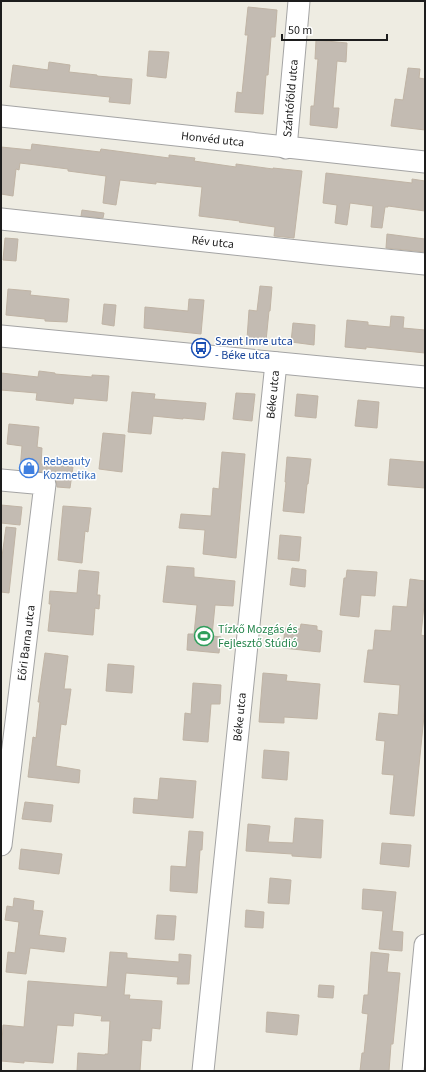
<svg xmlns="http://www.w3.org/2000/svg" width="426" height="1072" font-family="'Source Sans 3',sans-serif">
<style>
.building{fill:#c3bbb2;stroke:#c0b4a5}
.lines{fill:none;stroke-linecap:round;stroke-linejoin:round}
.minor-casing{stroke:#a4a4a4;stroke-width:23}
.minor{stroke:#fff;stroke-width:21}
.labels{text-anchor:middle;stroke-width:3;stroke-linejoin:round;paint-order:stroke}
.street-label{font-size:12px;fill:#1d1d1d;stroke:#fff}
.transit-label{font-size:12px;fill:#164399;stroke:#fff;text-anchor:start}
.shop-label{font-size:12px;fill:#366cbe;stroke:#fff;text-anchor:start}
.leisure-label{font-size:12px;fill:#27864d;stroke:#fff;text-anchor:start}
</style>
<rect width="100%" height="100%" fill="#eeece2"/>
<g class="building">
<polygon points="248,7 277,10 275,37 271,37 268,75 266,75 263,114 235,112 237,92 242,93 248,35 245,35"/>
<polygon points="316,40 347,43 346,62 337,61 333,108 339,108 337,128 310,125 311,106 314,106 318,59 315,59"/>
<polygon points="149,51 169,52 166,78 147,76"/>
<polygon points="49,62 70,65 69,72 97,75 97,76 132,79 130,104 109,102 110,97 10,87 13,65 48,70"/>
<polygon points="408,68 420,69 419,78 425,79 425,130 391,126 395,99 403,100"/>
<polygon points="32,144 100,152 101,149 169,158 169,155 195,158 194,161 236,167 236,164 273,169 273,168 302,171 294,238 274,236 275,227 239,222 240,221 199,216 202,187 156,182 156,184 120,180 116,205 103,203 106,176 68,171 68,169 20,163 19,170 16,169 13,196 1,194 1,147 31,150"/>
<polygon points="326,173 412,183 412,179 425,181 425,211 388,206 388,207 385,207 382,228 371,227 373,206 350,203 347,225 335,223 337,205 323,203"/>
<polygon points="82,210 104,213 103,218 81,216"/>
<polygon points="387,234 425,239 425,252 386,248"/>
<polygon points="5,238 18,239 16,261 3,260"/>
<polygon points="260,286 272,287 270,311 269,311 266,341 247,339 249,310 257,311"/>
<polygon points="8,289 31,291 30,295 69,299 67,322 45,321 45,319 6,315"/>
<polygon points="189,299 204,300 201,334 144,328 145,307 188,311"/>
<polygon points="104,304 116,305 114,326 102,324"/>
<polygon points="391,316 404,317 403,328 425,330 425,353 366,347 366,349 345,347 347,320 368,322 368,325 390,327"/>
<polygon points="293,323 315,325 314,345 291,342"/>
<polygon points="39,371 55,373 55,374 92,377 92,375 109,376 107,401 74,398 73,404 36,400 37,393 1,390 1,373 38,377"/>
<polygon points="132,392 155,394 154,399 206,403 204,420 183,418 183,419 153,416 151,434 128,432"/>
<polygon points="236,393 255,394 252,421 233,419"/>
<polygon points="297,394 318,396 316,418 295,416"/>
<polygon points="358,400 379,402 377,428 355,426"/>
<polygon points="9,424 39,427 37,447 42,448 41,464 73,467 70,488 57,487 56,479 52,475 46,472 20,470 22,446 7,444"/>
<polygon points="103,433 125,435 122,472 99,469"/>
<polygon points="222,452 245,454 236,558 203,554 205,530 179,528 181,514 211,516 213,488 219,489"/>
<polygon points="287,457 311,459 308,484 307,484 304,513 283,511 286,482 285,482"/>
<polygon points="390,459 425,462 425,488 388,485"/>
<polygon points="1,505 22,507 20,525 1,523"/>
<polygon points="63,506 91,508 88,532 85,531 82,563 58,560"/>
<polygon points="6,527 16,528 9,593 1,592 1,564"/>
<polygon points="280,535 301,537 299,561 278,559"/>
<polygon points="167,566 194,568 194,577 235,581 233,606 215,605 212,636 221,637 219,653 187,650 188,634 194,634 197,605 163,602"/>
<polygon points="292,568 306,570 305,587 290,585"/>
<polygon points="79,570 99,572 97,595 100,595 99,609 95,608 93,635 48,631 51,604 49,604 50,591 77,593"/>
<polygon points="347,570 377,572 375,596 361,595 359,617 340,615 344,578 346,578"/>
<polygon points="410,579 425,581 425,595 421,635 425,636 425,706 414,816 390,814 394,775 382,774 385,741 376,740 379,713 398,715 400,685 364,682 368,650 373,650 375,630 391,631 393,606 407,607"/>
<polygon points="301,624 317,626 317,630 322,631 320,652 283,648 285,628 300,629"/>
<polygon points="45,653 68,656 64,689 71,689 66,725 61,724 56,766 80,770 79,783 28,777 33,737 36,738 40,702 38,702"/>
<polygon points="108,664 134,666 132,693 106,691"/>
<polygon points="263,673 287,675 286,681 320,684 317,719 284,717 284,723 259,722"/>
<polygon points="193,683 221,685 220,704 211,704 208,742 183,740 185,713 191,714"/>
<polygon points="264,750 289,752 287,780 262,778"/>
<polygon points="160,778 196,781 193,818 133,813 134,798 158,800"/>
<polygon points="25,802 53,805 51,822 22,819"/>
<polygon points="295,818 323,820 321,858 292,856 292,854 246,851 248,824 270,826 268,842 293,843"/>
<polygon points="189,831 203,832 202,850 200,850 197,893 170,891 171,866 186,867"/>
<polygon points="382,843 411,845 409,867 380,864"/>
<polygon points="21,849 62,854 59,874 19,869"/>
<polygon points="270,878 291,880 289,904 268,903"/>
<polygon points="363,889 396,892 392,931 403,932 402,951 379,949 383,911 362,909"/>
<polygon points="14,898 34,901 33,910 43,911 39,935 66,938 64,952 30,948 26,974 6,972 8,952 15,953 19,922 5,920 7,906 13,907"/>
<polygon points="246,910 264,912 263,928 245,927"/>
<polygon points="157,915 176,916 174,940 155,939"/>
<polygon points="110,952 127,953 127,958 179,962 179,954 191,955 189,984 177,984 178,977 126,973 124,995 130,995 129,999 162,1001 160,1029 152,1028 151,1041 142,1040 140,1071 77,1071 78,1053 105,1055 105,1054 108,1054 110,1021 101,1021 102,1016 74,1013 73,1026 57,1025 53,1063 24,1061 24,1063 1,1061 3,1025 24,1027 28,981 107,987"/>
<polygon points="371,952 389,954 387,972 400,973 393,1044 391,1044 389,1071 360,1071 362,1053 364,1053 368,1014 362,1013 364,995 368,995"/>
<polygon points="319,985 334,986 333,998 318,997"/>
<polygon points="267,1012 299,1015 297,1035 266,1032"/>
</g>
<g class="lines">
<g class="minor-casing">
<g id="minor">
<path id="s1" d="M 1,116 L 425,162"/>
<path id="s2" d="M 286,148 L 299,1"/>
<path id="s3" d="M 1,219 L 326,254 L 425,264"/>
<polyline points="1,336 425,377"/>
<polyline points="1,480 45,484 1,845"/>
<path id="s4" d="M 203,1071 L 276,363"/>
<polyline points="413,1071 425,945"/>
</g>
</g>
<use href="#minor" class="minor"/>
</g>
<defs>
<g id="bus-ring" transform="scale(1)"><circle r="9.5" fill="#fff" stroke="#1a4fb4" stroke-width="1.5"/><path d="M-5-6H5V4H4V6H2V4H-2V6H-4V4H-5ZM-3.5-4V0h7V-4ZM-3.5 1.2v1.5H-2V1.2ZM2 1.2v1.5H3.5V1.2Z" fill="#1a4fb4"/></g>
<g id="shop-ring" transform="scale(1)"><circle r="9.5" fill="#fff" stroke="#3f7fe0" stroke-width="1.5"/><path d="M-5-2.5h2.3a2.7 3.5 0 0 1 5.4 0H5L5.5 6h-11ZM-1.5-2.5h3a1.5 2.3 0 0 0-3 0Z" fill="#3f7fe0"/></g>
<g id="stadium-ring" transform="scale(1)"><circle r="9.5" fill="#fff" stroke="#2e9e5b" stroke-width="1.5"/><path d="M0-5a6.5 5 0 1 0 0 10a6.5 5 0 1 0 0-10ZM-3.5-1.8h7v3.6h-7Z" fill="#2e9e5b"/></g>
</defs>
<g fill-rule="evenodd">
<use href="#bus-ring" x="201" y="348"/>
<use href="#shop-ring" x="29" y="468"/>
<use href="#stadium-ring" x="204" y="636"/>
</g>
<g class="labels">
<g class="street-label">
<text dy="4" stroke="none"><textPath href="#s2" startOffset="50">Szántóföld utca</textPath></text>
<text dy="4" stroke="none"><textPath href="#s1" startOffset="213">Honvéd utca</textPath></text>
<text dy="4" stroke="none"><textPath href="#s3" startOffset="213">Rév utca</textPath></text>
<text dy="4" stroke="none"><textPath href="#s4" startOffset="680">Béke utca</textPath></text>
<text transform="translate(26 643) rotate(-83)" y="4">Eőri Barna utca</text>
<text dy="4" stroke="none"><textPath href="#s4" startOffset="356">Béke utca</textPath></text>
</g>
<g class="transit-label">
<text x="215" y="345">Szent Imre utca<tspan x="215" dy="14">- Béke utca</tspan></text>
</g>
<g class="shop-label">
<text x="43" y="465">Rebeauty<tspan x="43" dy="14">Kozmetika</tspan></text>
</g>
<g class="leisure-label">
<text x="218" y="633">Tízkő Mozgás és<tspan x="218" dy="14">Fejlesztő Stúdió</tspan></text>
</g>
</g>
<rect width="426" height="1072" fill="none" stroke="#1d1d1d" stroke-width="4"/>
<path d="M282 34v6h105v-6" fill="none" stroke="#1d1d1d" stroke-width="2"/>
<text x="288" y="34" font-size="12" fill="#1d1d1d" stroke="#ffffff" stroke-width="3" paint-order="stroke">50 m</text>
</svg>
